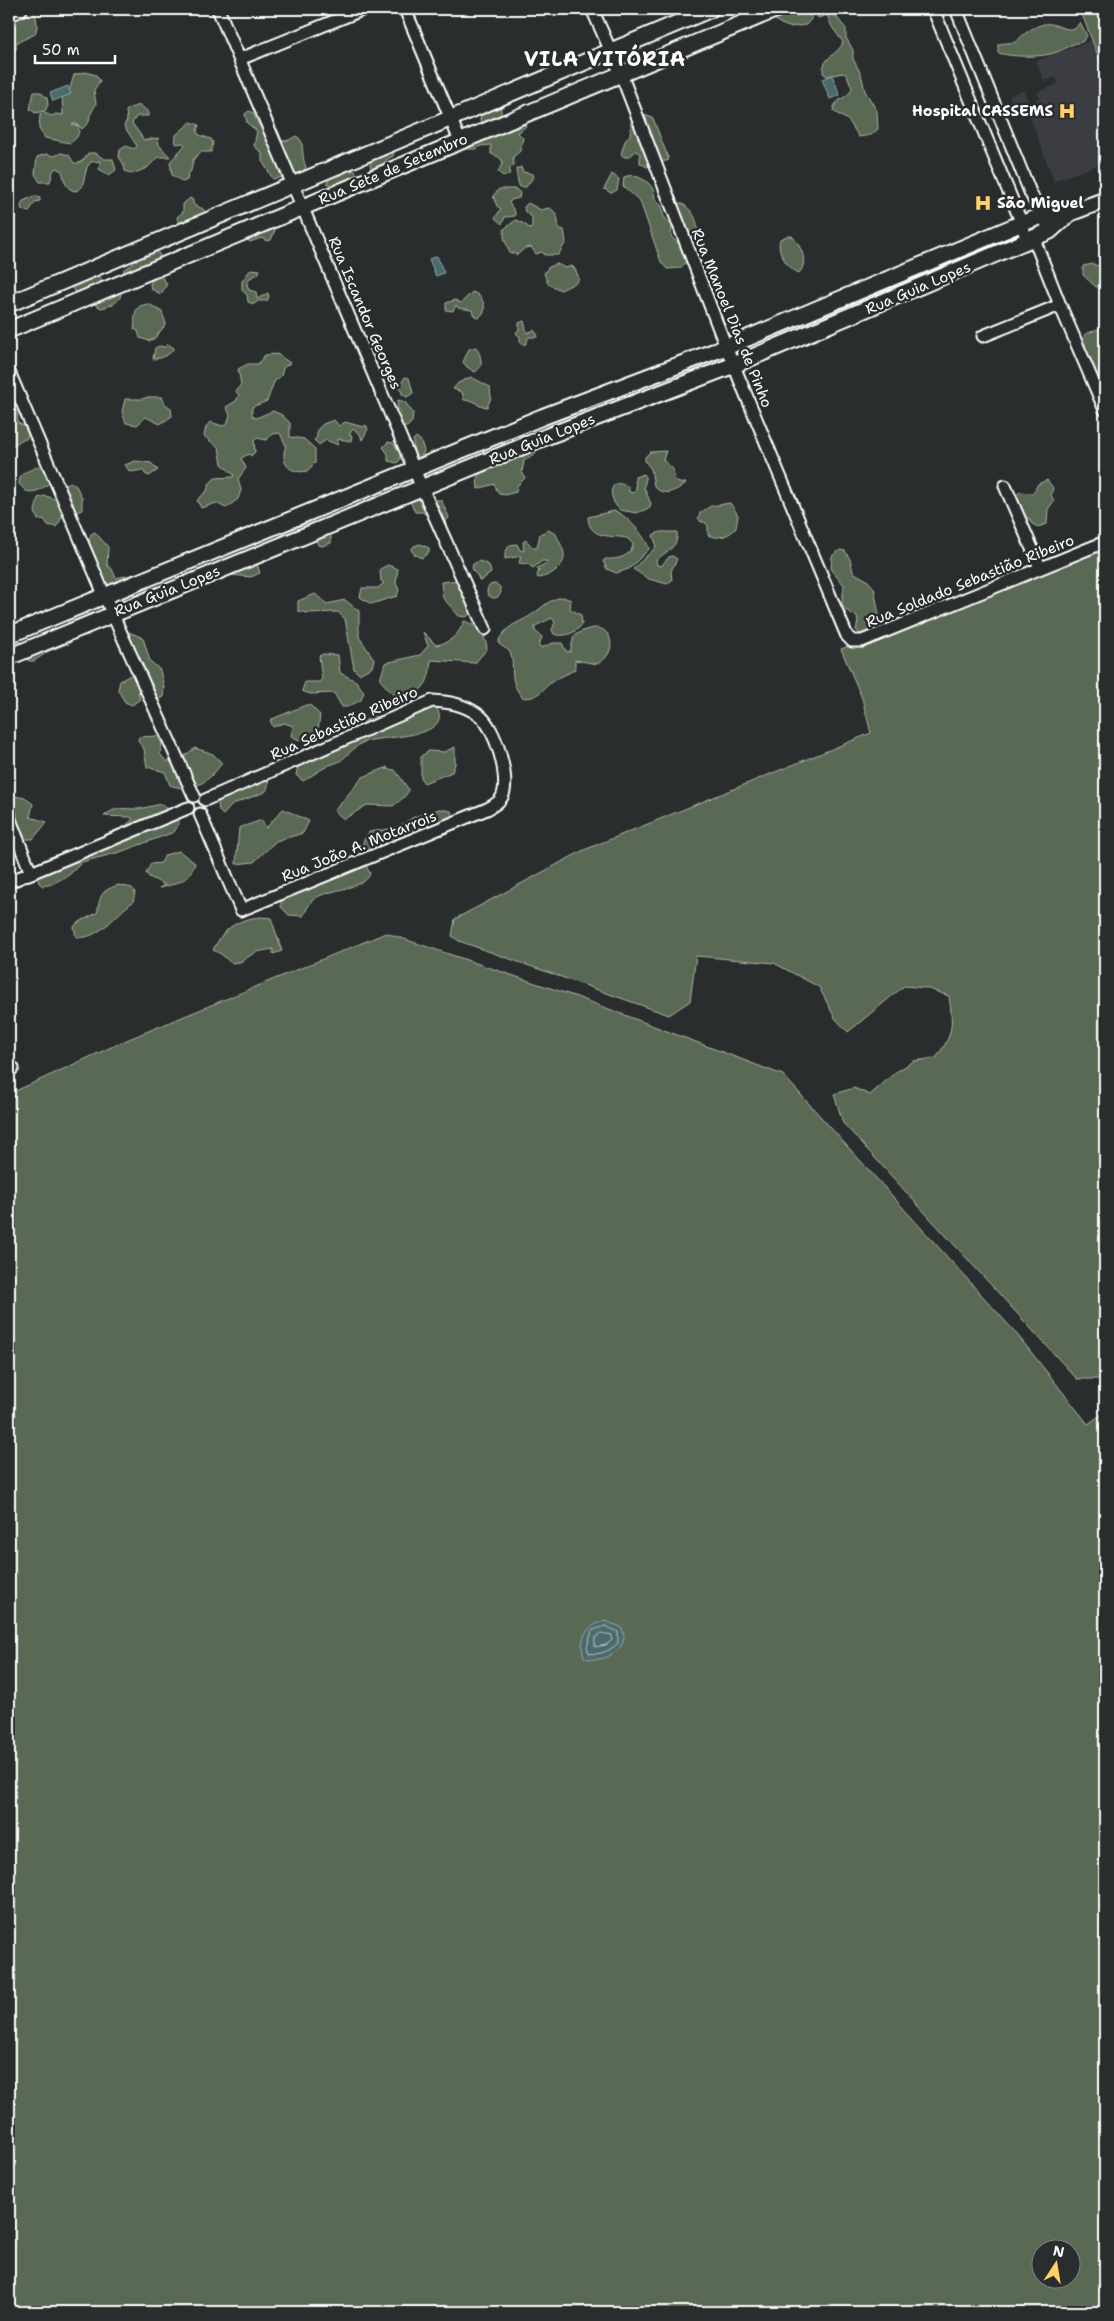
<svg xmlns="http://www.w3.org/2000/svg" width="1114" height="2321" font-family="'Shantell Sans',sans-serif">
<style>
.built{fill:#3b3e43}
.green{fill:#5a6952;stroke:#acb4a8;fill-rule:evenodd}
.water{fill:#4b6a6d;stroke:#93a6a7}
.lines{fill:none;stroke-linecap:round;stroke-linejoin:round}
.shore{stroke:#b7c3c5;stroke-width:1}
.minor-casing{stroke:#fff;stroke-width:15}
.major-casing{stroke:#fff;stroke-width:19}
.minor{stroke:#2a2d2e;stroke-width:11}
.major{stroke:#2a2d2e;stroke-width:15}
.labels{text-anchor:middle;stroke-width:5;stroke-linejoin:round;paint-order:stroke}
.poi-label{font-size:15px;font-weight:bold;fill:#fff;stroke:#2a2d2e;text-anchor:end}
.street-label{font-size:15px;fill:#fff;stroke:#2a2d2e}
.district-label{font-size:20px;font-weight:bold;letter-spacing:1px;fill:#fff;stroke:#2a2d2e}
</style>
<rect width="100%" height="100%" fill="#2a2d2e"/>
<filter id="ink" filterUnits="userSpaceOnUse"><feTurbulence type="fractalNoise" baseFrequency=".02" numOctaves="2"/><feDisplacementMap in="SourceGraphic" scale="10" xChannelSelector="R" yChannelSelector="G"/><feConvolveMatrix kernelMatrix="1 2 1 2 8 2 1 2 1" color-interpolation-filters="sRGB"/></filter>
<g filter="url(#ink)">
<polygon class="built" points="1093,40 1105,74 1105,167 1103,163 1054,181 1027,109 1016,113 1009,96 1024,90 1031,108 1037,106 1035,100 1040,98 1037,92 1058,84 1056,77 1044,81 1036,61"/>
<g class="green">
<polygon points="9,9 27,9 26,13 36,16 37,27 35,34 16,43 16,50 9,44"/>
<polygon points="747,9 811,9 811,19 806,25 789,27 781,24 774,19 744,19"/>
<path d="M 819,9 L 836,9 L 835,15 L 846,29 L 846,38 L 853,50 L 853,59 L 861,74 L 865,91 L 877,111 L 878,129 L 871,135 L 859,137 L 849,121 L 833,111 C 834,98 849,99 852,88 L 847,75 L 843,73 L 827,76 L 823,73 C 822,56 839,55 843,42 L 832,27 L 827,15 L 818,18 L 816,14 Z"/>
<polygon points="1080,9 1105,9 1105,65 1102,66"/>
<path d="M 1080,22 L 1087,36 L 1082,42 C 1072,43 1066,49 1057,52 C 1041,58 1014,57 998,53 L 998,44 L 1016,42 C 1024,33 1039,22 1051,24 C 1060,26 1065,30 1075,29 Z"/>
<path d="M 85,72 L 96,75 L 100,81 L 94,90 L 96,104 L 90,115 L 89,122 L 82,129 L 77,124 L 72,124 L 78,126 C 81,134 76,139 70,143 L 45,138 L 39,129 L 40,115 L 44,113 L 52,116 L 56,114 L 63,115 L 62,95 L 69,92 L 74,75 Z"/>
<polygon points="34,92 40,92 47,98 48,105 45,111 35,113 30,109"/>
<polygon points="140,105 148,112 148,116 137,116 132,123 144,140 158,138 159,145 170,157 158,157 147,168 132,174 125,171 124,165 119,157 120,150 126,146 134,149 137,146 124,126 127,120 126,111 130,108"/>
<polygon points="501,105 501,114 492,120 523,120 526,126 518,133 523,138 520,151 513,157 514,165 510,168 509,175 503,176 498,172 503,162 499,157 491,154 491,145 480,146 477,149 466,149 462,147 486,124 480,121 481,114"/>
<path d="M 249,111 L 253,113 L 259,125 C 277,126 276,124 282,141 L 289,140 L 296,136 C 306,140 300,155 306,167 L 300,176 L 293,172 L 288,176 L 273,179 L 262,161 L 262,153 L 254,146 L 257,131 L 247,123 L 245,114 Z"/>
<polygon points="641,114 653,118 669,160 647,167 640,163 640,154 636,151 629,157 624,157 621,154 625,141 630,135 631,121"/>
<polygon points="191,122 199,125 197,131 199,135 211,139 213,143 211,152 200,152 193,160 191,171 188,174 187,180 183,182 172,175 170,162 185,145 183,143 175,144 176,135"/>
<polygon points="395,148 393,156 386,160 381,168 371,169 370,164 372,159"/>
<path d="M 61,153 L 69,155 L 74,163 C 81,164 85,159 88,153 L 95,153 L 104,159 L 113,159 L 116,170 L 109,175 L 99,169 L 100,161 L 91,162 L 87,167 L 82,187 L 76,191 C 65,190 65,180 62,171 L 56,168 L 53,171 L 50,182 L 40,182 L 35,174 L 37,157 L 46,154 L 54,156 Z"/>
<path d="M 521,167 L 523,172 L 533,174 L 534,176 L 526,187 L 520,187 C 518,185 516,171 516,169 Z"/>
<polygon points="349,170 355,171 358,177 341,183 337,187 328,184 327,182 331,177 342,175"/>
<polygon points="612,174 619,179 617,190 611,193 604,189"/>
<path d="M 632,175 C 646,179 655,185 655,200 L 662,206 L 663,215 L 672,227 L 671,236 C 678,246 699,253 680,268 L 667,269 L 661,262 L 640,201 L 623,186 L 624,177 Z"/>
<polygon points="499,189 516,189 520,193 519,198 511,200 509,203 515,212 515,216 505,217 502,224 495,218 501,209 497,206 493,196"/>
<polygon points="35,196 40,198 40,201 35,202 29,212 22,210 21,206 23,201"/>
<polygon points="190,198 193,200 193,204 203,209 208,214 178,223 177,217 183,212 183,204"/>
<path d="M 528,203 L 541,210 L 549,208 C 557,211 559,220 558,228 L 564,230 L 566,242 L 558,255 L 545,255 L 542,252 L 536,254 L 531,247 L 525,248 L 517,255 L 514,253 L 510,254 L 504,237 L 504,229 L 516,220 L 526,225 L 529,228 L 532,227 L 532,217 L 525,212 L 524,207 Z"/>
<path d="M 681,203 C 693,209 704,228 692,239 L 683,236 L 673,205 Z"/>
<polygon points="270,224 275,230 271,240 267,241 261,238 250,242 245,238"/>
<path d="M 787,236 L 792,236 C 801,246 809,262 799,273 C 787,268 776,251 780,239 Z"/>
<polygon points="151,247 157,251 162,259 158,272 167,284 161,294 151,289 150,284 153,278 123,274 124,269 132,265 134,261"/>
<polygon points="557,264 565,268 572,266 575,269 579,278 577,282 561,290 548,284 544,273 549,267"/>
<polygon points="1093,264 1105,269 1105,286 1096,287 1083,275 1083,266"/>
<polygon points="251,269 260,270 258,274 250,278 247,284 249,290 256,292 257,299 268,293 269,297 267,301 258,301 254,304 248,302 247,295 242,290 242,281"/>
<path d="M 98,273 L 104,284 L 117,289 L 121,295 C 119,303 108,307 101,308 L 93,303 L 95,297 L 77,295 L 72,288 L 71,281 Z"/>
<path d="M 472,292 C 481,294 486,304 484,312 L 478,319 L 473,314 L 472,310 L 458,308 L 456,305 L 453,311 L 446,310 L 446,303 L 455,300 L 461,303 Z"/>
<path d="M 149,304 L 162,312 L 166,324 L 155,338 L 149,341 L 140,338 L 138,331 L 134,329 C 136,317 131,305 149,304 Z"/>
<polygon points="524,321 527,333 534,330 537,334 537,337 529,337 525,345 520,342 520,337 516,333 519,329 519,323"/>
<polygon points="1105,327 1105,391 1099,387 1098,378 1092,371 1093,363 1085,361 1080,354 1086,347 1083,339 1085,334"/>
<path d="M 168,344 L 174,348 C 170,355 161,359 153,359 L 155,348 L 159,346 L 165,347 Z"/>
<path d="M 476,347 C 481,356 485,366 475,372 L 467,367 L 463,362 L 469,349 Z"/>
<path d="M 277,354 L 290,363 L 283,368 L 281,376 L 274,382 L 267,401 L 252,407 L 252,416 L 256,418 L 273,411 L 282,415 L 290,423 L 290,437 L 304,439 L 315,449 L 315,463 L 307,471 C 290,475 279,462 286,446 L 280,433 L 273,434 L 266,440 L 257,438 L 254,441 L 255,452 L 251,456 L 249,454 L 241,458 L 246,468 L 238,479 L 241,490 L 238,499 L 226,508 L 216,503 L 201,508 L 197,500 L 207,491 L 209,484 L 215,478 L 233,477 L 234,475 L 222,464 L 219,448 L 204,436 L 206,427 L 210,422 L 223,426 L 227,424 L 230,415 L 226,407 L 236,401 L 239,395 L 236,392 L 241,384 L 238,369 L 248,364 L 258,364 L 265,355 Z"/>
<polygon points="405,377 409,378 413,393 407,397 403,395 399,387"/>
<polygon points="471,377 490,387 491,398 487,407 480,406 473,401 464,400 462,392 453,389 458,383"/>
<polygon points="148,397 162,397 165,404 171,408 172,416 160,424 146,417 137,425 126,423 122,412 125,399 142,399"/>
<polygon points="398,400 405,402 413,413 412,422 407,427 403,427 401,423 401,415 397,407"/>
<polygon points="11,408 17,411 18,423 28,428 29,433 26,439 21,440 13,446 9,444 9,409"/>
<polygon points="334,420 339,426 345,422 363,427 366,425 368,429 362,440 360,434 353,429 349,435 352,436 351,441 338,439 338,445 326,440 319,445 314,440 317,437 317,430 323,424"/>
<polygon points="416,437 421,441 424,451 421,457 416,456 414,453 413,440"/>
<polygon points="519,440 534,446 536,450 535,454 524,461 522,472 525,478 517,486 516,492 505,495 499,494 494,484 478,489 477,478 495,450 504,443 508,445"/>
<polygon points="388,442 393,443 400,453 400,460 397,463 388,461 388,454 383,447"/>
<path d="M 666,451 L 663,460 L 673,469 C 674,478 674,485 686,483 C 676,491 664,498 654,486 L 651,469 L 645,461 L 645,457 L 650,452 Z"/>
<polygon points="135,461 151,463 158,470 149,476 145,474 143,470 130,472 125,465"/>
<path d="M 38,466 L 48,470 L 51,481 C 45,488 35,494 26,491 L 19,484 C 20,469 29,473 38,466 Z"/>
<path d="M 644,474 L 646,478 L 644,487 L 651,504 L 649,508 L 637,513 L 620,510 C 607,498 608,475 629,487 L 629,492 L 633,493 L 636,490 L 635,477 Z"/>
<polygon points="1047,480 1053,488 1051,495 1054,501 1048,509 1047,524 1038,527 1032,524 1029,518 1024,519 1014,497 1020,492 1033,493 1038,484"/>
<polygon points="71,483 76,486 82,498 82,510 72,514 60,498 53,492 59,486"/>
<path d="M 45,496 C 64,500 68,512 56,527 L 48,525 L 44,519 L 38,520 L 35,512 L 38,498 Z"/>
<polygon points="418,496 430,500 441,500 449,517 444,525 422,512 415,512 410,501"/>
<path d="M 730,503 L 738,515 L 736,528 C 729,536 718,540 708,535 L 708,526 L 705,522 L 701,522 L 698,518 L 700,513 L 711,506 Z"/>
<path d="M 614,511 C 625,513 647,538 649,549 L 629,569 L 616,573 L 607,569 L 603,561 L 606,559 C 617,560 632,556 633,544 L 627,538 C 612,535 589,540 588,517 Z"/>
<polygon points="312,518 315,526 331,532 331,543 322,546 318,545 316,539 281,538 278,529"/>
<path d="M 548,530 L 556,534 C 562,549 571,557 556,570 C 550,575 547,576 538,578 L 537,576 L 539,570 L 537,568 L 547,563 L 547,561 L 542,561 L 533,568 L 528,564 L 519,563 L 521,556 L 505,559 L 505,552 L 510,545 L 517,544 L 520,550 L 524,551 L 523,542 L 526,540 L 533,548 L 537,548 L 540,534 Z"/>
<polygon points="95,532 108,547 107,565 112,569 116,578 135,574 150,580 152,585 139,597 131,600 122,597 118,589 102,581 97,563 87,548 91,534"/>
<path d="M 660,532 L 677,532 C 679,549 664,551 656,561 L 657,565 L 661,566 L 669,557 L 673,556 L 677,559 L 671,571 L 672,580 L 667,584 L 649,579 L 633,569 L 655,548 L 656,544 L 653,535 Z"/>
<polygon points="420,544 429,548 429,552 422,558 415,555 411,550 414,546"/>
<path d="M 1105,548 L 1105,1375 L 1099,1379 L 1077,1379 L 843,1123 L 834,1094 L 854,1088 L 870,1095 L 896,1072 L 914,1061 L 936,1058 C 954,1033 953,1026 949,996 L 926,988 L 904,986 L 848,1032 L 835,1018 L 819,987 L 774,963 L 696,956 L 690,1001 L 669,1015 L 459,941 L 452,936 L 455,919 L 584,850 L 871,733 L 862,698 L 841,649 Z"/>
<path d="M 840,550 L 845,551 L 850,559 L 853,572 L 867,580 L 874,588 L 881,626 L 879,630 L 863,637 L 856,630 L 858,621 L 857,616 C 836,607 843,604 844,585 L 831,570 L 832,556 Z"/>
<polygon points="252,558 257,564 260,573 251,577 231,575 208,583"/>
<polygon points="480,561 489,565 491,573 480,581 477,575 472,570 473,564"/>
<polygon points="388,565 398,569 396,583 399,590 397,596 371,604 360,597 362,588 378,588 384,583 381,581 380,569"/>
<polygon points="459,580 474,611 466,617 459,616 443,598 441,582"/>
<circle cx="494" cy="591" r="7"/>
<polygon points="315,594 327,604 345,600 359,611 359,637 374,659 372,667 359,674 354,669 345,619 338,612 307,613 298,611 298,601"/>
<path d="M 563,597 L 571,600 L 570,609 L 581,615 L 582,624 C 577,633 563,638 554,634 L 552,630 L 555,622 L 552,618 L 535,626 L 535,631 L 542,637 L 539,645 L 541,648 L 553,643 L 562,643 L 566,651 L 570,652 L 574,636 C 611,611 623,652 597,664 L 575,660 L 575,669 C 569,674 560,676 553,681 C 543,688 536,701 522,697 C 506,678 517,662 509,651 C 506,648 502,647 499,644 L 499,640 C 509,623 518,624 533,614 C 544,606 550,599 563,597 Z"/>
<polygon points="86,610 93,627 89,635 75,638 68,645 67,644 49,651 34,661 29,661 22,655 67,624 73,611"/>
<path d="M 464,621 C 477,625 486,635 487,649 L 475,663 L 431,660 C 429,683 426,685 409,701 L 393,694 L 380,680 L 385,663 L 420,655 L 428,646 L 423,632 L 436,645 C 450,643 459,635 464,621 Z"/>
<polygon points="129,632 143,638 150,661 160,670 164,688 163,697 159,699 138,692 140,699 132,705 125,702 118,690 120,681 139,670 135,657 118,645 122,636"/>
<polygon points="323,654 338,655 340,673 356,681 364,692 361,700 347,707 342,707 334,693 310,694 302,691 305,682 319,682 322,679 319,656"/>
<path d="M 432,701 C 464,740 381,735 364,742 C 356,745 347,756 340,761 C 335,764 330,764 326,767 C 318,771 310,777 303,781 L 296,775 L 300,758 L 313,745 L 330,739 L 372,717 L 390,714 Z"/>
<polygon points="306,705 310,705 320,715 318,730 303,742 291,736 293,726 284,723 273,727 270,720"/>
<path d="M 158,736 L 162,744 L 160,754 L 166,761 L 179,760 L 195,748 L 213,754 L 222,763 C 209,781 193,794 170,785 L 165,772 L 147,767 L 144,749 L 138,741 L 139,737 Z"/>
<polygon points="455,747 455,764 452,772 424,783 421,779 421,756 429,751 444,752"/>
<path d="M 388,767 L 386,769 L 395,770 L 409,790 C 406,797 399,801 393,806 L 367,805 L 344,819 L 334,811 L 363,777 Z"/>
<path d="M 264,771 C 269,777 270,787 265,792 L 233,804 L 223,815 L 219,811 L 217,797 C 230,789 251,772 264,771 Z"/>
<polygon points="9,795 25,798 33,804 30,817 47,822 33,839 25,839 17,829 17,811 9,811"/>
<path d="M 162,804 L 179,819 L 179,824 L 174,832 L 120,852 L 82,862 L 69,875 L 52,884 L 43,886 L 39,883 L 36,874 L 41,862 L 58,860 L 117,834 L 133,819 L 130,817 L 104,816 C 116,806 124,809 138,809 C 146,808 154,805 162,804 Z"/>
<polygon points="283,809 309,821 303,833 276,841 254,862 236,864 239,828 262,820 266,828"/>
<polygon points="439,809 451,811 455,824 371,852 362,850 363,842 369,832 396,828 414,817"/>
<path d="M 179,851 L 195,863 C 190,881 176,884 159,888 L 165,885 L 149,877 L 146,873 L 151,864 L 161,863 L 165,855 Z"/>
<path d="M 365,865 L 370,873 C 367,889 327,889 314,899 C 309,903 306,911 303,916 L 289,915 L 281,907 L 281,899 Z"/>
<path d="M 119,885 L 132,888 L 135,892 L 133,902 C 116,913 99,941 76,937 L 74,927 L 77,923 L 97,913 C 101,894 100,891 119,885 Z"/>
<path d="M 261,917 L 271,918 L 282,951 L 273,954 L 273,949 L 256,952 L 240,962 L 231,963 L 221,954 L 213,950 C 224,928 237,919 261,917 Z"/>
<path d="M 386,933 L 577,997 L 783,1075 L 1015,1332 L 1088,1424 L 1105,1412 L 1105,2312 L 9,2312 L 9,1094 L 129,1039 ZM 1042,2248 L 1072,2248 L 1072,2278 L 1042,2278 Z"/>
</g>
<g class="water">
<polygon points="832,75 840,95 830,99 822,79"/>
<polygon points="68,86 71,94 53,101 50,93"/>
<polygon points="437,256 444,273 436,276 429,259"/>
<path d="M 605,1621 L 621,1627 C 634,1648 601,1666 584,1657 C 578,1638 587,1625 605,1621 Z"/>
</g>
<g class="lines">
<g class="shore">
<path d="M 606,1626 L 618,1632 L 618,1643 C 611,1650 600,1656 589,1653 L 587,1647 L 592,1631 Z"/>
<polygon points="601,1633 612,1635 612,1640 606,1645 595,1647 595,1639"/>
</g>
<g class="minor-casing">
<g id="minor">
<polyline points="218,9 422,488 485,629"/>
<polyline points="405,9 460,141"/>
<polyline points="592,9 621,74 726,347 847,636 852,641 862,641 1105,542"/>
<polyline points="933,9 1022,224 1027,242"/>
<polyline points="956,9 1030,192 1046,223"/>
<polyline points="240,59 364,9"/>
<polyline points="1034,239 1060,305 1105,410"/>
<polyline points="983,336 1060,305"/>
<polyline points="9,372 112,613 194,796"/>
<polyline points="1005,486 1040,567"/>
<path d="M 200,814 L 241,910 L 487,809 C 493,806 499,802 502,797 C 511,779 495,726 479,715 C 463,704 450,702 432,701 L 205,800"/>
<polyline points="9,817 31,873"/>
<polyline points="9,882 188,808"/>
<polyline points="9,1070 13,1068"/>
</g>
</g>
<g class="major-casing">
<g id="major">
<polyline points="9,13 19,9"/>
<polyline points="9,304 711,9"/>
<polyline points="9,330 777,9"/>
<polyline points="9,635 542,417 726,347 1015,226 1042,216 1070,213 1105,200"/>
<polyline points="9,657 548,436 734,365 1050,231 1070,213"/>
</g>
</g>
<use href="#minor" class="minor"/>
<use href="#major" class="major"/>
</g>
</g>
<defs>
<g id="hospital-bare" transform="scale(1.35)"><path d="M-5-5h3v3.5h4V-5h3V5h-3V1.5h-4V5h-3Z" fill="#ffd166" stroke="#2a2d2e" stroke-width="2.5" paint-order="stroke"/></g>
</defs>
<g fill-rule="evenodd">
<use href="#hospital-bare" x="1067" y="111"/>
<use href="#hospital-bare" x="983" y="203"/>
</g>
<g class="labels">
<g class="poi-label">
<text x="1053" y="116">Hospital CASSEMS</text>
<text x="997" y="208" text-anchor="start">São Miguel</text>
</g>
<g class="street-label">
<text transform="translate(393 169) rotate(-23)" y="5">Rua Sete de Setembro</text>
<text transform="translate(918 288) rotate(-23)" y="5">Rua Guia Lopes</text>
<text transform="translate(365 313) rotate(67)" y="5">Rua Iscandor Georges</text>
<text transform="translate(732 318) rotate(68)" y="5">Rua Manoel Dias de Pinho</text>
<text transform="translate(542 439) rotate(-22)" y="5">Rua Guia Lopes</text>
<text transform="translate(970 581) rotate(-22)" y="5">Rua Soldado Sebastião Ribeiro</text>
<text transform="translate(167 591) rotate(-22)" y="5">Rua Guia Lopes</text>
<text transform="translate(344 723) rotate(-24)" y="5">Rua Sebastião Ribeiro</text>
<text transform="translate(359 846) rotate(-22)" y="5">Rua João A. Motarrois</text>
</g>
<g class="district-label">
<text x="605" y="66">VILA VITÓRIA</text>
</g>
</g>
<rect width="1114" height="2321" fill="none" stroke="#2a2d2e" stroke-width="30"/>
<rect x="15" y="15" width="1084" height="2291" fill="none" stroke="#fff" stroke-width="2" filter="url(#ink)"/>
<g transform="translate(1056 2264) rotate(12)"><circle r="24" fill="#2a2d2e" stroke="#7f8182"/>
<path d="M0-4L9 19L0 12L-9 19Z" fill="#ffd166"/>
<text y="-8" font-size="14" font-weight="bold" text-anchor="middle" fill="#ffffff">N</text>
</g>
<path d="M35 55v8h80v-8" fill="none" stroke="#ffffff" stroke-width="2.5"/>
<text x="42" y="55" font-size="15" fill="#ffffff" stroke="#2a2d2e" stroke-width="4" paint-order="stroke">50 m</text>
</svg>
